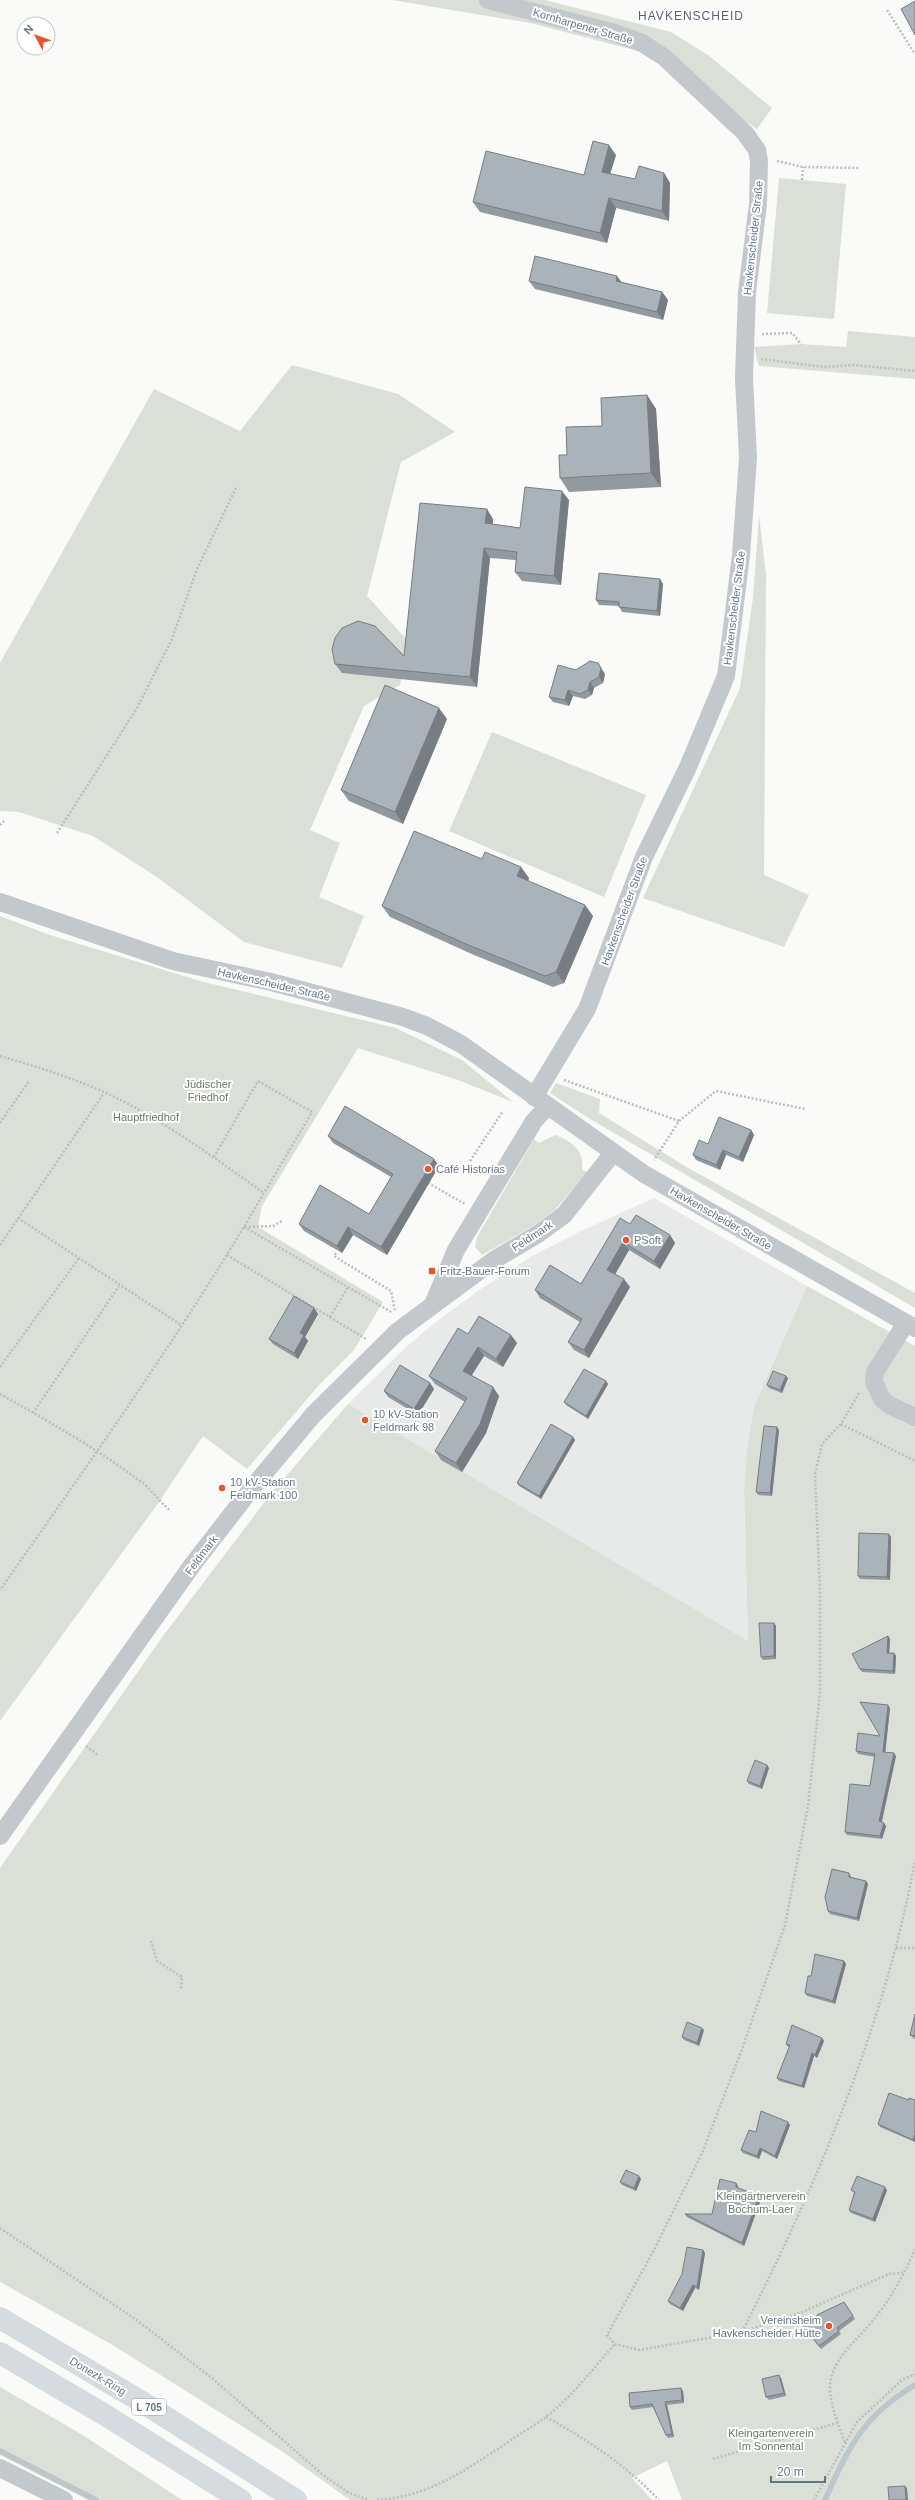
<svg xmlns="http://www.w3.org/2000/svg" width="915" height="2500" font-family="Helvetica,sans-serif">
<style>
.built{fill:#e8e9e9}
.green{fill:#dadfd7}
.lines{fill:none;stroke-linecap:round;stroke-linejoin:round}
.stream{stroke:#bbc7cb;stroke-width:5.5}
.path{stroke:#bbbfc2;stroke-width:2.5;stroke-dasharray:2 2;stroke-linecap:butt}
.minor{stroke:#c3c8cc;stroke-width:18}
.highway{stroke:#d6dbdf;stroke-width:22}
.wall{fill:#929a9f}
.shaded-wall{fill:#777d82}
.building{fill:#aab3b9;stroke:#777d82}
.poi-dot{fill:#e4572e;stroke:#fff;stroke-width:1.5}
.labels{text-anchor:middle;stroke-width:4;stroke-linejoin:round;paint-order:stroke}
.shield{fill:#fff;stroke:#939fa8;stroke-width:1}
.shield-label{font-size:10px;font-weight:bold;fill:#657683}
.street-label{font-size:11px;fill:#657683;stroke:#fff}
.park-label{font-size:11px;fill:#687a64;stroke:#fff}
.poi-label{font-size:11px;fill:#657683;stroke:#fff;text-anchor:start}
.neighbourhood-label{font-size:12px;letter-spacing:1px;fill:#57646e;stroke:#fff}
</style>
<rect width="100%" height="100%" fill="#fafaf8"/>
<polygon class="built" points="654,1198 807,1286 754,1407 747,1449 744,1488 748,1641 270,1495 348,1404 407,1346 441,1318 478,1291 532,1256 581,1231"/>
<g class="green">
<polygon points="392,0 545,0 671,32 708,55 772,108 757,129 646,53 530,23"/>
<polygon points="779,178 846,184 834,319 767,313"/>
<polygon points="848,331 915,337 915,379 759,366 754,347 801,344 846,347"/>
<polygon points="292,365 398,394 455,432 401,462 367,596 409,642 400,685 364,706 310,830 340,843 319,897 364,916 342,968 244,942 157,877 93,836 19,812 0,811 0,663 154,389 240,431"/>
<polygon points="759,515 766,575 764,875 809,895 784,947 643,898 740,688 753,598"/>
<polygon points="492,732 646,795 604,897 449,831"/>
<polygon points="0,916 50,935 200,981 396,1028 462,1060 513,1102 458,1080 358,1048 262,1206 258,1227 383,1302 354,1350 320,1384 247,1469 203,1436 159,1502 0,1721"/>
<polygon points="556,1083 600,1099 599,1113 688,1168 915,1293 915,1308 590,1119 550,1093"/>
<path d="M 555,1135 C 571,1141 585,1150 582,1170 L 587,1172 L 555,1210 L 533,1226 L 482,1255 L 475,1247 L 477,1237 L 534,1139 L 539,1143 Z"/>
<polygon points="807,1286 915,1346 915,2500 682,2500 667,2461 632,2478 652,2500 350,2500 280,2450 111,2344 0,2282 0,1868 163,1636 270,1495 348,1404 748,1641 744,1488 747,1449 754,1407"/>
<polygon points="0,2387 81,2434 182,2500 88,2500 0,2455"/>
</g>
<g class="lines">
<g class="stream">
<polyline points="0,2451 96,2500"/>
<path d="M 825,2500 C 848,2447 864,2415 915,2385"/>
</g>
<g class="path">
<polyline points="887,10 915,54"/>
<polyline points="777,161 803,167 860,168"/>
<polyline points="802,180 803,167"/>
<polyline points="762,334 792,333 801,344"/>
<polyline points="761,359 824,367 855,365 915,371"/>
<polyline points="0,825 4,821"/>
<polyline points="57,833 137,708 172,639 197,569 236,488"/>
<path d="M 0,1056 C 35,1066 70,1077 104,1092 C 161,1118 213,1157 264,1193 C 184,1330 91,1460 0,1590"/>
<polyline points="564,1080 679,1121 654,1160"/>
<polyline points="679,1121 716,1091 805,1109"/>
<polyline points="0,1123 29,1081"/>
<polyline points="214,1157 258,1081 312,1112 264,1193"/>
<polyline points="470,1161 503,1111"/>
<polyline points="428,1183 465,1204"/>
<polyline points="18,1218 181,1325"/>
<polyline points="244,1227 393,1313"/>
<polyline points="245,1227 273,1226 282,1221"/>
<polyline points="0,1245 104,1093"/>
<polyline points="336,1253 334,1256 391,1291 395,1311"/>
<polyline points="227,1255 366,1339"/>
<polyline points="330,1317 348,1287"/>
<polyline points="0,1367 79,1258"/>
<polyline points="859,1393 841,1424 822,1444 815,1474 820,1591 820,1693 808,1806 785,1925 741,2052 702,2153 653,2252 607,2335 615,2344 639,2350 742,2332 800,2313 889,2274 904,2273"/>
<path d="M 0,1394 C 48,1421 96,1448 140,1481 C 152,1489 159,1502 171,1511"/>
<polyline points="33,1413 119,1286"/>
<polyline points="841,1424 915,1461"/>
<polyline points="86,1746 98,1755"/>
<polyline points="151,1941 157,1961 182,1977 181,1989"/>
<polyline points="896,1948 915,1948"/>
<polyline points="0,2228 138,2321 213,2379 323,2475 349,2493 369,2500"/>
<path d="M 742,2332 C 818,2182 884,2027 915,1861"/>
<path d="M 546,2417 C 591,2442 623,2463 659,2500"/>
<path d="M 845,2442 C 838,2425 831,2407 830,2389 C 829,2360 859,2339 875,2318 C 891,2298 905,2273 915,2249"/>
<polyline points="713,2459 837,2423"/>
<path d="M 377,2500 C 428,2497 466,2470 508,2442 C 526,2430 546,2419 562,2403 C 581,2385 597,2364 615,2344"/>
<polyline points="814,2500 857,2422 902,2380 915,2374"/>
</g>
<g class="minor">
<polyline points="488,0 615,33 642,43 664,57 745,133 757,150 759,161 758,204 747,292 744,378 748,458 741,555 726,676 688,767 644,857 587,1009 534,1097"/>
<polyline points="0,902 173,961 271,982 403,1017 427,1026 461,1044 644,1174 915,1328"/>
<polyline points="434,1302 456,1250 534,1121 547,1107"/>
<polyline points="906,1323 875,1372 874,1382 882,1399 889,1405 915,1417"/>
<polyline points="0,1836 193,1564 252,1488 313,1415 398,1331 494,1260 538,1234 564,1215 613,1153"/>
<polyline points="0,2468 64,2500"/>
</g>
<g class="highway">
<polyline points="0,2318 142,2402 296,2500"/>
<polyline points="0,2353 105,2415 241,2500"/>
</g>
</g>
<g class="wall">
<polygon points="616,155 610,174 635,179 664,173 670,183 669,221 616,208 607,243 480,212 473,202 584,175"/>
<polygon points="529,281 621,282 662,292 668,300 663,320 535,289"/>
<polygon points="647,395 656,409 661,487 569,492 560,478 567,455 602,426"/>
<polygon points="569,500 561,585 522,581 515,572 516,560 490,558 477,687 342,673 335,664 404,656 493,519 493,524 520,528"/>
<polygon points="660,579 663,584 660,616 622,612 619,606 599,605 596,600"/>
<polygon points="576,670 605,674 603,683 594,688 592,695 585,699 573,696 569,706 553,702 549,697"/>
<polygon points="447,719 403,824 349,801 341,790"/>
<polygon points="529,878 528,881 593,916 564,983 553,987 474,955 390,917 382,906"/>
<polygon points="751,1130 754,1135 743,1162 726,1155 720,1170 696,1160 693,1155 708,1144"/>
<polygon points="328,1136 434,1159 439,1166 387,1255 353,1235 342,1253 304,1231 299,1224 369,1214 391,1177 333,1143"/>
<polygon points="630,1224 670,1235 675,1243 660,1269 629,1250 615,1274 630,1287 589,1358 574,1350 568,1342 580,1322 540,1298 535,1290 581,1284"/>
<polygon points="314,1308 318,1314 305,1337 308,1341 298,1359 273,1344 269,1339"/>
<polygon points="468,1334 517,1343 503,1367 484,1356 472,1375 499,1396 486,1433 462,1472 441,1460 435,1451 465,1402 435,1384 429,1376"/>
<polygon points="788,1378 782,1393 769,1388 767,1385"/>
<polygon points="606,1381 608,1384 588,1419 566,1405 564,1402"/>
<polygon points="430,1383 434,1389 418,1415 388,1397 384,1391"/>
<polygon points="779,1430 772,1496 758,1495 756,1492"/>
<polygon points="573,1437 575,1440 541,1499 519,1486 517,1483"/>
<polygon points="891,1537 890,1580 860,1579 858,1576"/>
<polygon points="774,1623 776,1626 776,1659 763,1660 761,1657"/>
<polygon points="888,1636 890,1639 889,1653 894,1653 896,1656 895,1674 862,1672 860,1669"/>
<polygon points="890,1708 885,1752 896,1756 882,1822 886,1826 882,1839 847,1835 845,1832 870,1786 875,1757 858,1754 856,1751 880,1736"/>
<polygon points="769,1768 762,1789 749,1784 747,1781"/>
<polygon points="849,1873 851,1876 851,1877 868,1884 859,1921 830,1914 828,1911"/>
<polygon points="844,1961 846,1964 835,2004 807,1996 805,1993 811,1976"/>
<polygon points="915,2014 915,2039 913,2038 910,2035"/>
<polygon points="704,2030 699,2046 684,2040 682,2037"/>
<polygon points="824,2041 817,2058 814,2056 804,2088 779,2081 777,2078 789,2047 788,2047 786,2044"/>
<polygon points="915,2100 915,2142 880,2127 878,2124"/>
<polygon points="790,2125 777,2159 762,2151 759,2159 743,2153 741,2150 756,2132"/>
<polygon points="641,2179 636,2191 622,2185 620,2182"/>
<polygon points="736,2183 738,2186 738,2188 761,2199 744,2246 687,2217 685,2214 712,2214"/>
<polygon points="851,2190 887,2190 875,2222 851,2213 849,2210 854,2193"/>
<polygon points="703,2250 705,2253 699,2290 695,2288 683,2311 670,2304 668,2301"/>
<polygon points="844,2302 855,2319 839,2331 841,2334 821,2349 804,2327"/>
<polygon points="781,2378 786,2396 769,2400 766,2397"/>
<polygon points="683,2391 684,2403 667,2405 674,2437 668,2438 666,2435 653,2407 632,2410 630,2407"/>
</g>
<g class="shaded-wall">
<polygon points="609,145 616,155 608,181 602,172"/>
<polygon points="664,173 670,183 669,221 662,211"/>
<polygon points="609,198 616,208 607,243 600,233"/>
<polygon points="617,276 623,284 616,281"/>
<polygon points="662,292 668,300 663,320 657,312"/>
<polygon points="647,395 656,409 661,487 651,473"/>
<polygon points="562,491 569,500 561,585 554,576"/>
<polygon points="487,509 493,519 492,533 485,523"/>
<polygon points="484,548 490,558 477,687 470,677"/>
<polygon points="660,579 663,584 660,616 657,611"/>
<polygon points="598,663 605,674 603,683 599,677"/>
<polygon points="590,682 594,688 592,695 588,690"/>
<polygon points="568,690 573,696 569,706 565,700"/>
<polygon points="439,708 447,719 403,824 395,812"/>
<polygon points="521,867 529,878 525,888 517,876"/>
<polygon points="585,905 593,916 564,983 556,972"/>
<polygon points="751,1130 754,1135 743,1162 739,1157"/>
<polygon points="723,1150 726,1155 720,1170 716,1165"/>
<polygon points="434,1159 439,1166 387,1255 381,1247"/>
<polygon points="348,1227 353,1235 342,1253 337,1246"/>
<polygon points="670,1235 675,1243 660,1269 654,1261"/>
<polygon points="623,1242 629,1250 613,1278 607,1270"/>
<polygon points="624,1279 630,1287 589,1358 584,1350"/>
<polygon points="314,1308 318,1314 305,1337 308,1341 298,1359 294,1353 300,1333"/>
<polygon points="511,1335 517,1343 503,1367 496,1359"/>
<polygon points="478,1347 484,1356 469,1379 463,1371"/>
<polygon points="786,1376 788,1378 782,1393 780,1390"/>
<polygon points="606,1381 608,1384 588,1419 586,1416"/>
<polygon points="430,1383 434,1389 418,1415 414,1409"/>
<polygon points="493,1387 499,1396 486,1433 462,1472 456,1463"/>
<polygon points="777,1427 779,1430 772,1496 770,1493"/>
<polygon points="573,1437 575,1440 541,1499 539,1496"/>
<polygon points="889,1534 891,1537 890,1580 887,1577"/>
<polygon points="774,1623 776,1626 776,1659 774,1656"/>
<polygon points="888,1636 890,1639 889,1656 887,1653"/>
<polygon points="894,1653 896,1656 895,1674 893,1671"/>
<polygon points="888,1705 890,1708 885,1755 883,1752"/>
<polygon points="894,1753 896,1756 881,1824 879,1821"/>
<polygon points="767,1765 769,1768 762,1789 760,1786"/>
<polygon points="884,1823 886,1826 882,1839 880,1836"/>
<polygon points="866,1881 868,1884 859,1921 857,1918"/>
<polygon points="844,1961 846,1964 835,2004 833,2001"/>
<polygon points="702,2028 704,2030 699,2046 697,2043"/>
<polygon points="822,2038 824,2041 817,2058 815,2055"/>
<polygon points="812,2053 814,2056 804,2088 802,2086"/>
<polygon points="788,2122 790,2125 777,2159 775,2156"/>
<polygon points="915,2134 915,2142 913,2140"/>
<polygon points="760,2148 762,2151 759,2159 757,2156"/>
<polygon points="639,2176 641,2179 636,2191 634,2188"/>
<polygon points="736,2183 738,2186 738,2190 736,2187"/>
<polygon points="885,2187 887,2190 875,2222 873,2219"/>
<polygon points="759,2196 761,2199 744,2246 742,2243"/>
<polygon points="703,2250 705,2253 699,2290 697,2287"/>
<polygon points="693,2285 695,2288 683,2311 680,2308"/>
<polygon points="779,2375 781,2378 786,2396 784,2393"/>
<polygon points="681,2388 683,2391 684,2403 682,2400"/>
<polygon points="665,2402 667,2405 674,2437 672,2434"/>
<polygon points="905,2486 907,2488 908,2500 906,2500"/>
</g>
<g class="building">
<polygon points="915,1 915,35 901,9"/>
<polygon points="593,141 609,145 602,172 635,179 639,166 664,173 662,211 609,198 600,233 473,202 486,151 584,175"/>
<polygon points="535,256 617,276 616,281 662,292 657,312 529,281"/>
<polygon points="647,395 651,473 560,478 559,455 567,455 566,427 602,426 601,398"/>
<polygon points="525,487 562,491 554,576 515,572 517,552 484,548 470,677 335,664 332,649 335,638 342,628 358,621 375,626 404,656 420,503 487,509 485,523 520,528"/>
<polygon points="599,573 660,579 657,611 619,607 619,602 596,600"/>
<polygon points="590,661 598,663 601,668 599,677 590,682 588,690 580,694 568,690 565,700 549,697 558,665 576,670"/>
<polygon points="385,685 439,708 395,812 341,790"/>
<polygon points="414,831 482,859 485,852 521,867 517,876 585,905 556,972 545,976 466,944 382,906"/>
<polygon points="345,1106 434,1159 381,1247 348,1227 337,1246 299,1224 320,1185 369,1214 393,1174 328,1136"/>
<polygon points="719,1117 751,1130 739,1157 723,1150 716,1165 693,1155 699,1140 708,1144"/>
<polygon points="636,1215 670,1235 654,1261 623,1242 607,1270 624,1279 584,1350 568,1342 582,1319 535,1290 550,1265 581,1284 620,1218 630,1224"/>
<polygon points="294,1296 314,1308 300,1333 304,1335 294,1353 269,1339"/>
<polygon points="479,1316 511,1335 496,1359 478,1347 463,1371 493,1387 480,1424 456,1463 435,1451 467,1398 429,1376 458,1328 468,1334"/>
<polygon points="400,1365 430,1383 414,1409 384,1391"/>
<polygon points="584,1369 606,1381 586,1416 564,1402"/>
<polygon points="773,1371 786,1376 780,1390 767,1385"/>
<polygon points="551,1424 573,1437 539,1496 517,1483"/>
<polygon points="764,1426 777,1427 770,1493 756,1492"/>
<polygon points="859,1533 889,1534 887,1577 858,1576"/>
<polygon points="759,1623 774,1623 774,1656 761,1657"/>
<polygon points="888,1636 887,1653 894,1653 893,1671 860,1669 852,1654"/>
<polygon points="860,1702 888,1705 883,1752 894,1753 879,1821 884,1823 880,1836 845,1832 850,1784 870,1786 875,1754 856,1751 858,1733 880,1736"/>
<polygon points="755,1760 767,1765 760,1786 747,1781"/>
<polygon points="832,1869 849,1873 849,1877 866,1881 857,1918 828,1911 825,1897"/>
<polygon points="815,1954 844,1961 833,2001 805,1993 808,1976 811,1976"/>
<polygon points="915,2014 915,2036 910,2035"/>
<polygon points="687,2022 702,2028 697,2043 682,2037"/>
<polygon points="792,2025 822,2038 815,2055 812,2053 802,2086 777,2078 790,2045 786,2044"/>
<polygon points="889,2093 909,2100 909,2098 915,2100 915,2134 913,2140 878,2124"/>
<polygon points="761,2111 788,2122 775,2156 760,2148 757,2156 741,2150 749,2130 756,2132"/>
<polygon points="626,2170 639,2176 634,2188 620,2182"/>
<polygon points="857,2176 885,2187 873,2219 849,2210 855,2192 851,2190"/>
<polygon points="720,2179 736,2183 736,2187 759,2196 742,2243 685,2214 712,2214"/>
<polygon points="687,2247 703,2250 697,2287 693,2285 680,2308 668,2301 682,2274"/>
<polygon points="844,2302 853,2316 837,2328 839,2331 819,2346 804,2327 816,2319 817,2315"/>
<polygon points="779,2375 784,2393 766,2397 762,2379"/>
<polygon points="681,2388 682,2400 665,2402 672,2434 666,2435 652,2404 630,2407 629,2393"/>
<polygon points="905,2486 906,2500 889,2500 888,2487"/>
</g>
<g class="poi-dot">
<circle cx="428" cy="1169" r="4"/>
<circle cx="626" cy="1240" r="4"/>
<rect x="428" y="1267" width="8" height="8" rx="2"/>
<circle cx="365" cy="1420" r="4"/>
<circle cx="222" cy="1488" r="4"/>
<circle cx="829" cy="2326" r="4"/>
</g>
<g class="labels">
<rect class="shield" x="132" y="2399" width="34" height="16" rx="3"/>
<g class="shield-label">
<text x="149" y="2411">L 705</text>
</g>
<g class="street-label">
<text transform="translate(583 26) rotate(16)" y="4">Kornharpener Straße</text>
<text transform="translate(753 238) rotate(-84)" y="4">Havkenscheider Straße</text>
<text transform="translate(734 608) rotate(-83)" y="4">Havkenscheider Straße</text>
<text transform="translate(624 911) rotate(-70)" y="4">Havkenscheider Straße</text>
<text transform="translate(274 984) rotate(13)" y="4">Havkenscheider Straße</text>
<text transform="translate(721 1218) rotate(30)" y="4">Havkenscheider Straße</text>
<text transform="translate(532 1236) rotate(-33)" y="4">Feldmark</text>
<text transform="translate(201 1555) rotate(-53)" y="4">Feldmark</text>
<text transform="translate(98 2376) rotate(31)" y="4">Donezk-Ring</text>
</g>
<g class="park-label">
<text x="208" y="1088">Jüdischer<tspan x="208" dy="13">Friedhof</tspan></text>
<text x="146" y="1121">Hauptfriedhof</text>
<text x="761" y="2200">Kleingärtnerverein<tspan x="761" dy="13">Bochum-Laer</tspan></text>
<text x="771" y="2437">Kleingartenverein<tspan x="771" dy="13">Im Sonnental</tspan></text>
</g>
<g class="poi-label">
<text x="436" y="1173">Café Historias</text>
<text x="634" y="1244">PSoft</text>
<text x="440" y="1275">Fritz-Bauer-Forum</text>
<text x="373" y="1418">10 kV-Station<tspan x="373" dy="13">Feldmark 98</tspan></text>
<text x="230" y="1486">10 kV-Station<tspan x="230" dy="13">Feldmark 100</tspan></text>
<text x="821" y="2324" text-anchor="end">Vereinsheim<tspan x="821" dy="13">Havkenscheider Hütte</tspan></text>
</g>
<g class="neighbourhood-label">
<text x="691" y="20">HAVKENSCHEID</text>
</g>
</g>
<g transform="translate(36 36) rotate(311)"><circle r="19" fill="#ffffff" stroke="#c1c8cd"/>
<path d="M0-3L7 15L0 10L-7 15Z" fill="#e4572e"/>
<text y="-6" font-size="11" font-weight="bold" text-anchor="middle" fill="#657683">N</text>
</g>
<path d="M771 2476v6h54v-6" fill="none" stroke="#657683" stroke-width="2"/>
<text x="777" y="2476" font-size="12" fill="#657683" stroke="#ffffff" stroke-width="3" paint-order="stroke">20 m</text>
</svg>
